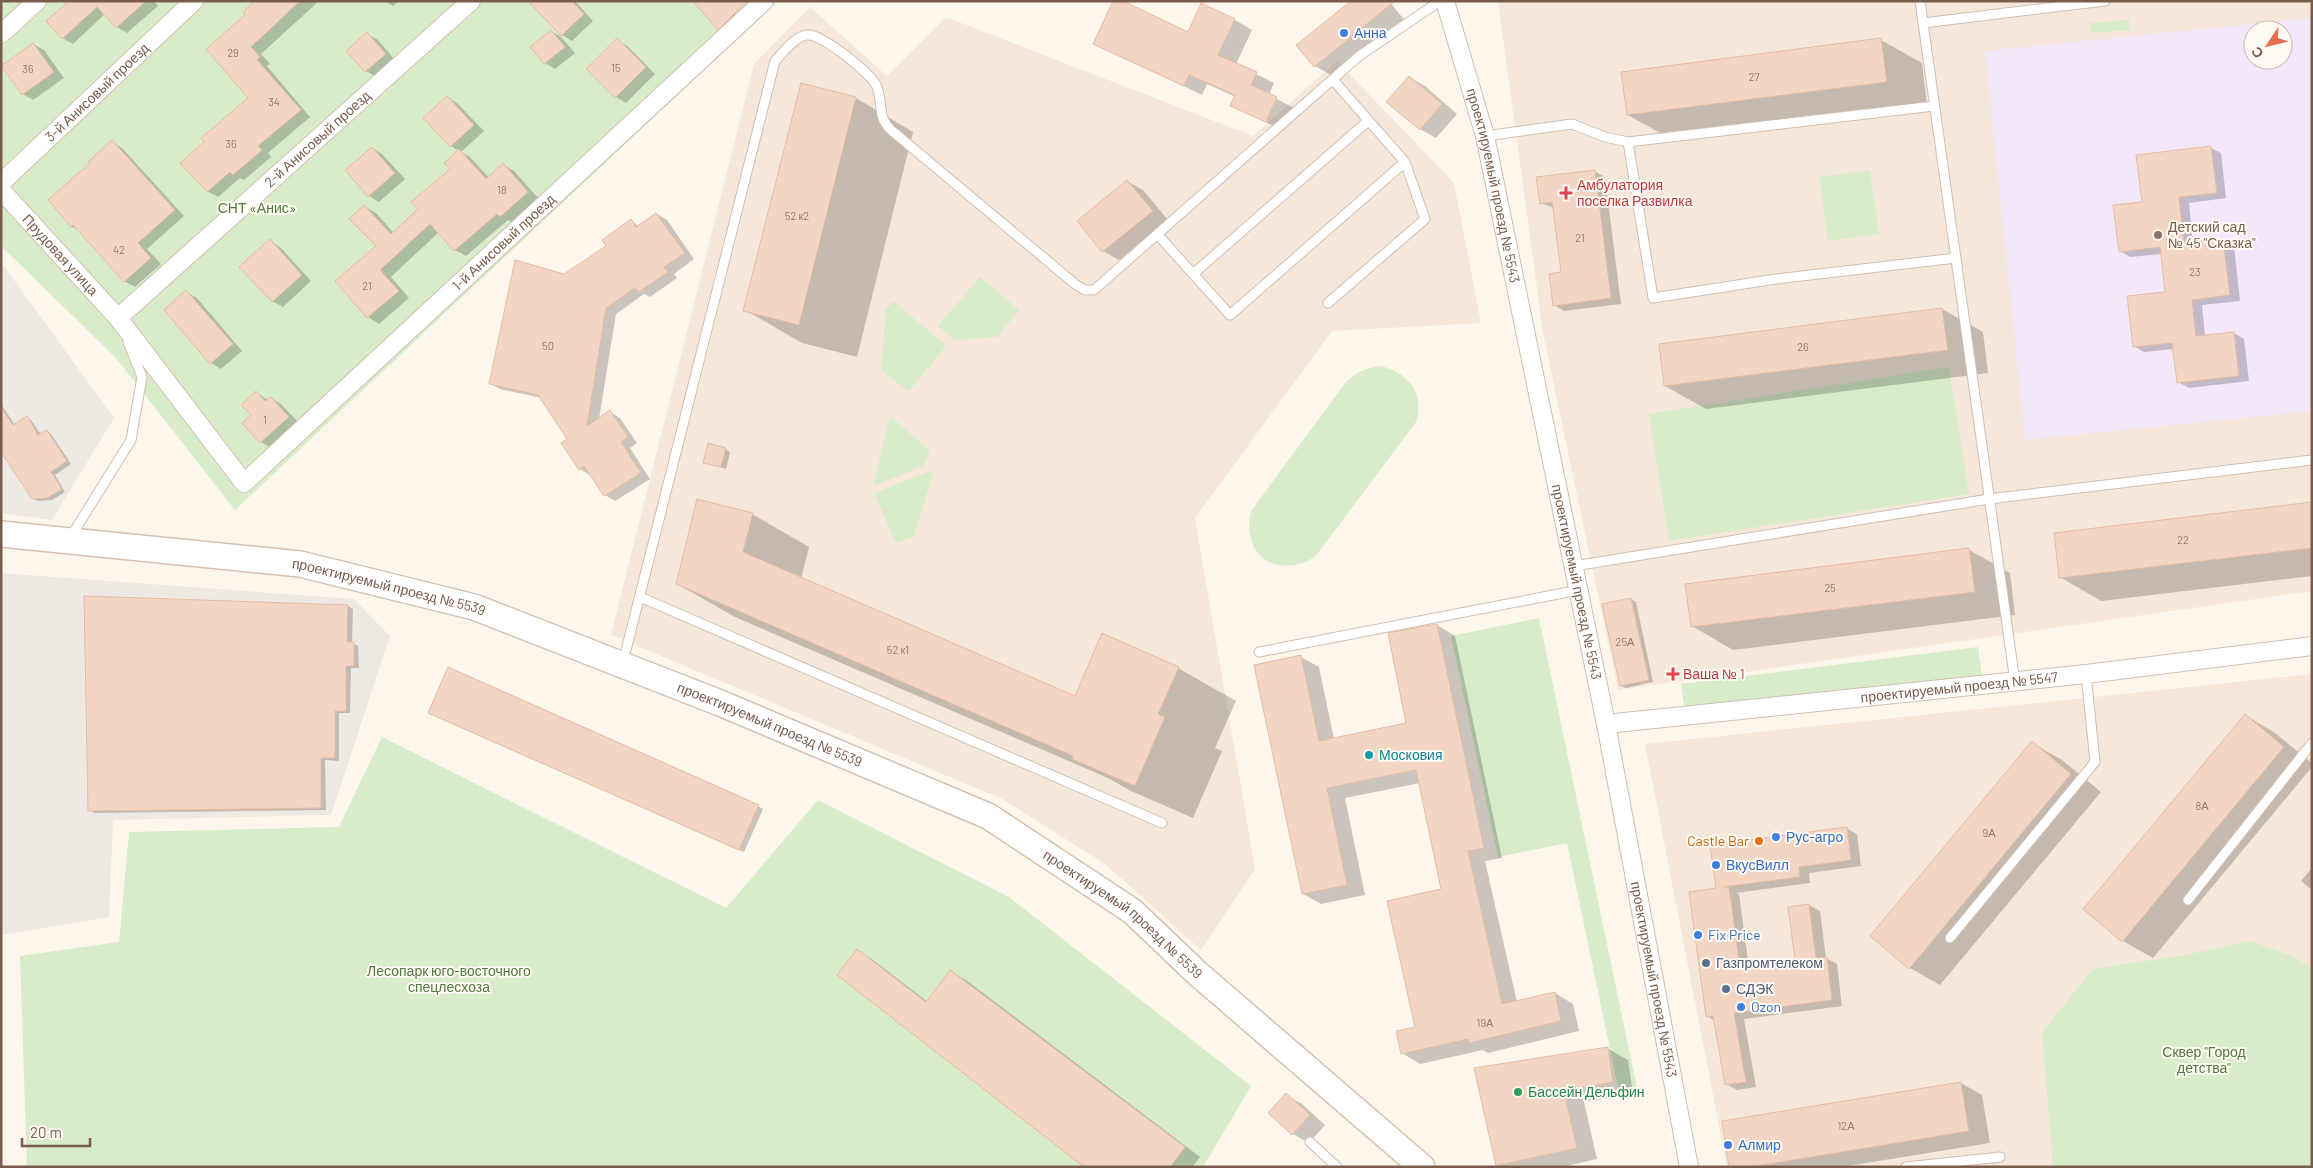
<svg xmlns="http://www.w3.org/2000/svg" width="2313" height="1168" font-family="Barlow,sans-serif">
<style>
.residential{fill:#f5e8da;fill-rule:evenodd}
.industrial{fill:#efe9e4}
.education{fill:#f3e8fa;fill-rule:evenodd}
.green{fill:#d8ecc9}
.shadow{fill:#0003}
.building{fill:#f3d5c3;stroke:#e6bba3}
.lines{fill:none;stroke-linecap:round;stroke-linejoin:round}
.lane-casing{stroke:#d1beb0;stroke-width:11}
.street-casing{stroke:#d1beb0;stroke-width:20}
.secondary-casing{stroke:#d6c0b0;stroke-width:28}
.lane{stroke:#fff;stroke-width:9}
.street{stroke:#fff;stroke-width:18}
.secondary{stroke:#fff;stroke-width:25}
.shop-dot{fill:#3f7fe0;stroke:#fffaf3;stroke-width:2}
.health-dot{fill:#e0444e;stroke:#fffaf3;stroke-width:2}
.education-dot{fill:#8d6e63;stroke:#fffaf3;stroke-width:2}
.culture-dot{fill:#0f9aa8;stroke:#fffaf3;stroke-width:2}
.food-dot{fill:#e8710a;stroke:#fffaf3;stroke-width:2}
.service-dot{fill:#5c6f8a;stroke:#fffaf3;stroke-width:2}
.leisure-dot{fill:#2e9e5b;stroke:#fffaf3;stroke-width:2}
.labels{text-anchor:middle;stroke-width:4;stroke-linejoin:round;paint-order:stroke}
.number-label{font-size:11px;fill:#987a6a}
.shop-label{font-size:14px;fill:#366cbe;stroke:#fffaf3;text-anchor:start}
.street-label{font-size:14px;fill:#7a5c4d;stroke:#fffaf3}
.health-label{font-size:14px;fill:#be3a42;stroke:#fffaf3;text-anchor:start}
.park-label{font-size:14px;fill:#537a41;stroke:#fffaf3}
.education-label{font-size:14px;fill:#785e54;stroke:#fffaf3;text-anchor:start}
.culture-label{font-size:14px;fill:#0d838f;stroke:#fffaf3;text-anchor:start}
.food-label{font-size:14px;fill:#c56008;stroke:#fffaf3;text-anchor:end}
.service-label{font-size:14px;fill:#4e5e75;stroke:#fffaf3;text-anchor:start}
.leisure-label{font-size:14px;fill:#27864d;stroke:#fffaf3;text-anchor:start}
</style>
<rect width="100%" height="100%" fill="#fdf6ec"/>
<g class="residential">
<path d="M 1498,1 L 2312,1 L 2312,591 L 1618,690 L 1543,333 ZM 2253,30 L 2283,30 L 2283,60 L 2253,60 Z"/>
<polygon points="810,7 887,76 946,17 1253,136 1337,61 1454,183 1481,323 1332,331 1195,518 1255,869 1201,950 1105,864 1002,799 611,635 754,64"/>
<polygon points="2312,674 2312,1167 1727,1167 1645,744"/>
</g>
<g class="industrial">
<polygon points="1,262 114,418 52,520 1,513"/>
<polygon points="1,573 354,599 390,636 331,815 113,820 109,917 1,935"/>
</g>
<path class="education" d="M 2312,18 L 2312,411 L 2025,440 L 1985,51 ZM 2253,30 L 2283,30 L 2283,60 L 2253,60 Z"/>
<g class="green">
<polygon points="1,1 778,1 235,510 116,358 1,246"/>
<polygon points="2129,20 2130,30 2091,33 2090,23"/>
<polygon points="1870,170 1879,234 1828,241 1819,177"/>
<polygon points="980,277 1019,310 997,337 955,340 938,326"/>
<polygon points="893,301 946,346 909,391 881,371 886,310"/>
<path d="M 1381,366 C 1409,373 1425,394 1416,422 L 1315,557 C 1276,580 1241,555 1251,511 L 1346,382 C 1357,372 1366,368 1381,366 Z"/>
<polygon points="1949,367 1969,494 1669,541 1649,414"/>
<polygon points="890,416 930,451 923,466 873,486"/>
<polygon points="934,470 914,536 896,543 874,493"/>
<polygon points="1539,618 1638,1093 1620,1097 1567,843 1498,857 1451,636"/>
<polygon points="1978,647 1982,676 1685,713 1681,684"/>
<polygon points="382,737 726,908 818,800 1009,897 1251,1086 1203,1167 27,1167 20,956 119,942 129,832 339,827"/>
<polygon points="2250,941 2293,956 2312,969 2312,1167 2053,1167 2042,1032 2093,969 2185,955"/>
</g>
<g class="shadow">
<polygon points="75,1 154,1 158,6 127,33 117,27 105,14 73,44 62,38"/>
<polygon points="252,1 319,1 261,54 270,64 267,66 310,117 268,153 271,157 244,180 240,178 218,197 207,191 206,142 249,98 247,15"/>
<polygon points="385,1 399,1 393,6"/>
<polygon points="530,1 575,1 593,21 572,41 562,35"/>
<polygon points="725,1 742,22 729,34 718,29"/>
<polygon points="1389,1 1406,22 1336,78 1315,66"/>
<polygon points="1235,20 1252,30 1236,64 1274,83 1269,95 1294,108 1284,131 1232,106 1236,97 1207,84 1202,95 1095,43 1188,33"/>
<polygon points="551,31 561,37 575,53 555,69 545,63 532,47"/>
<polygon points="367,34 378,40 395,60 376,77 366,71 348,51"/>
<polygon points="617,40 627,46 655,74 626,103 616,97"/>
<polygon points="1881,40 1922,63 1927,105 1669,138 1628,115"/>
<polygon points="33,44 44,50 64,78 33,100 23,94"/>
<polygon points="1409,77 1425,86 1457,114 1436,138 1420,129"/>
<polygon points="802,85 856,98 913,132 857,357 802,343 745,310"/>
<polygon points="447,97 457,103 484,131 461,152 470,157 489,178 503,165 514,171 539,199 512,222 508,220 466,256 455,250 439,232 391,277 409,298 379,324 368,317 337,281 377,247 364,206 376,213 394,233 419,209 451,169 459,151 451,146"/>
<polygon points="112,142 122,148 184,216 147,249 161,264 135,287 124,281 80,231 71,226 92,164"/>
<polygon points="372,148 382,154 405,179 379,202 369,196"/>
<polygon points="2211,148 2221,153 2226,198 2189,203 2193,243 2223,240 2234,246 2240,301 2202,305 2205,337 2234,333 2244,339 2249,381 2189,388 2178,382 2174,349 2144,352 2134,346 2166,293 2162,254 2130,257 2120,251 2143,203"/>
<polygon points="1594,171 1605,177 1621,304 1564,311 1554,305 1563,273 1554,208 1541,203"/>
<polygon points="1127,181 1143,190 1168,220 1119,260 1103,251 1079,221"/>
<polygon points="657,214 667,220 694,259 674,274 677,278 650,297 644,294 616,314 599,419 610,412 620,418 637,443 630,448 650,479 615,501 605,495 590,475 580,469 569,440 542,398 500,389 490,383 564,276 608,247 631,221 639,226"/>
<polygon points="270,241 280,247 311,281 283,307 272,301"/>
<polygon points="186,292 197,298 242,351 221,369 211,363"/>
<polygon points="1942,309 1983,332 1988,373 1706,409 1665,386 1660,345"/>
<polygon points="257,393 268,400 271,398 281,404 299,423 271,448 261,442 243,423 253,415"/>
<polygon points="1,404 15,425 27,418 31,420 41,435 47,431 51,434 71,464 55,475 65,492 52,500 38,501 33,498 4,454 1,456"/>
<polygon points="725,449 730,452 726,469 704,462"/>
<polygon points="2312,503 2312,576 2101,601 2060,577"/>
<polygon points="752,514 809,547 801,579 1075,698 1178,668 1236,701 1215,748 1222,751 1193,818 1131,791 1108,778 735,617 677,584"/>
<polygon points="1969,550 2010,573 2015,615 1733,650 1692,626"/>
<polygon points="1631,599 1636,602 1653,682 1626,688 1621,686"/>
<polygon points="348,606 353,609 352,643 358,646 359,668 351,668 350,713 339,713 339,761 325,760 326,810 94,813 90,810"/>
<polygon points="1437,625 1455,636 1502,858 1485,861 1517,1002 1555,993 1573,1004 1579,1031 1488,1053 1483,1050 1420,1064 1402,1053 1416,1028 1442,890 1420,783 1345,798 1365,895 1321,904 1303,894 1301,657 1319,667 1334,739 1408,724"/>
<polygon points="434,715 758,806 763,809 744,852"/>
<polygon points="2245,715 2275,733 2312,763 2312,767 2153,958 2123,941"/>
<polygon points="2032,743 2062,760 2101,792 1940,985 1910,968 1872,936"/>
<polygon points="1846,828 1857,834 1861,866 1809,873 1810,883 1736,893 1739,894 1749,968 1797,961 1809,905 1820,911 1826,958 1837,964 1842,1006 1744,1019 1756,1087 1737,1090 1726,1084 1715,1021 1707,1016 1718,889"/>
<polygon points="2312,868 2312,890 2301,881"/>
<polygon points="858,951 873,960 928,1002 950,971 966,980 1200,1157 1192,1167 1086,1167"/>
<polygon points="1607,1048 1628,1060 1633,1094 1584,1102 1597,1159 1562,1167 1501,1167 1497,1165 1476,1069"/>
<polygon points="1961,1083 1982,1095 1990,1143 1841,1167 1730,1167"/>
<polygon points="1286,1095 1302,1104 1325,1125 1309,1143 1293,1134 1270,1113"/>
</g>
<g class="building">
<polygon points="69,1 146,1 116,28 97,7 62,39 46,21"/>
<polygon points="254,1 300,1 251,47 260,57 257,60 301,110 258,146 262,150 233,175 230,172 207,192 180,163 204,142 201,138 248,98 206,49 245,15 243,12"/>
<polygon points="528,1 572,1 584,14 561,36"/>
<polygon points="693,1 747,1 718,30"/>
<polygon points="1113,1 1123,1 1188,32 1201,3 1235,19 1218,55 1257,72 1251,85 1277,97 1266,122 1230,106 1235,95 1189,75 1184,86 1093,44"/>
<polygon points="1351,1 1395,1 1314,67 1296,45"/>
<polygon points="551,30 565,47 544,64 530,47"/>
<polygon points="367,32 386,54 365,72 346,51"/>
<polygon points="617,38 646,67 615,98 586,69"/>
<polygon points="1881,38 1887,82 1627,115 1621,72"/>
<polygon points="33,43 54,72 22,95 1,66"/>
<polygon points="1409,76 1442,104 1420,130 1386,102"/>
<polygon points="801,83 856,97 799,325 743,311"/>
<polygon points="447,96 474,125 450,147 423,118"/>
<polygon points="112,140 175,210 138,243 151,258 124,282 73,225 71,227 48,200 90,163 88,162"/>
<polygon points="2211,146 2217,193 2179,197 2184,243 2223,239 2230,295 2192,300 2196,336 2234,332 2239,376 2177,383 2172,343 2133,347 2127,296 2165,292 2160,247 2119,252 2113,205 2142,202 2136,155"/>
<polygon points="372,147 395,173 368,197 345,170"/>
<polygon points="459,149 486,179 503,163 528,192 500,217 497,214 454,251 430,224 380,270 399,291 367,318 335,281 376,246 349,219 364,205 391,234 418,209 411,202 450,169 444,163"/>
<polygon points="1595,170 1611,298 1553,306 1549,274 1561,272 1552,202 1540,204 1536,177"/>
<polygon points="1127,180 1153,211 1102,252 1077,221"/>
<polygon points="656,213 685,253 664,267 668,272 639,292 635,288 606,308 587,426 610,410 628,437 621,442 641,473 604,496 584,466 579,470 561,443 567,439 538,395 489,384 515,260 564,274 606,246 602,240 631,219 636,227"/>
<polygon points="270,239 302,275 272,302 239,267"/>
<polygon points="186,290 233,344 210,364 164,310"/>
<polygon points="1942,308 1948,350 1664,386 1659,344"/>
<polygon points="256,391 265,401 271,397 289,417 260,443 242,423 251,415 241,405"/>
<polygon points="1,407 13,425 27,416 38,435 47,430 67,461 51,472 62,489 47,498 32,499 1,452"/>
<polygon points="708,443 726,448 721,467 703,463"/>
<polygon points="697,499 753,513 743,552 1075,696 1102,633 1179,667 1158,714 1165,717 1135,786 1072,759 1073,756 676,584"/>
<polygon points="2312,502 2312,548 2059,578 2054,533"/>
<polygon points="1969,548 1975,592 1691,627 1685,584"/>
<polygon points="84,596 348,605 347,642 354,642 354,666 346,666 346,711 335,711 335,758 321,758 321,808 88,811"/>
<polygon points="1631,598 1649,680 1620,686 1602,604"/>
<polygon points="1437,624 1484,848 1468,851 1502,1004 1555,992 1561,1021 1469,1043 1468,1039 1401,1054 1396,1031 1415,1027 1387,901 1441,889 1416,770 1327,788 1347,885 1302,894 1254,665 1301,655 1319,741 1406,723 1388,633"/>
<polygon points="448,667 759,805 739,850 428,713"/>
<polygon points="2245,714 2284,747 2122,942 2083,909"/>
<polygon points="2032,741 2071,774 1909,969 1870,936"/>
<polygon points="1847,827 1851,860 1799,867 1800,877 1723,887 1729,887 1740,968 1795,960 1788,907 1809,904 1816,958 1827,957 1832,1000 1734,1013 1746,1082 1725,1085 1713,1016 1706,1017 1689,892 1716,888 1710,845"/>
<polygon points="857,949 926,1002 950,970 1185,1147 1170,1167 1084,1167 837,975"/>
<polygon points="1608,1047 1613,1082 1564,1091 1577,1148 1496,1166 1474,1068"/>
<polygon points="1961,1082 1969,1131 1751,1167 1729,1167 1722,1121"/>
<polygon points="1286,1093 1310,1115 1292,1135 1268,1113"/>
</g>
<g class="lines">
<g class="lane-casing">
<g id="lane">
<polyline points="1920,1 2015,682"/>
<polyline points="1923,23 2105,1"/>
<polyline points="1485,136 1572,124 1605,137 1628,142 1934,106"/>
<polyline points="1628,142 1653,298 1776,279 1956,258"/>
<polyline points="1158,235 1230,315 1405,162 1333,80"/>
<polyline points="1193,274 1368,121"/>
<polyline points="1328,303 1425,219 1405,162"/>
<polyline points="70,538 131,440 142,377 128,342"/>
<polyline points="1574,566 1989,499 2312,460"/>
<polyline points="640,597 1162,823"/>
<polyline points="1259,652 1579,590"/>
<path d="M 623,662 L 775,61 C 783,53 795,36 807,35 C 821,33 872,74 877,87 C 883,103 877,117 891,130 L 1075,284 L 1085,290 L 1094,290 L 1359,56 L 1440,1"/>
<polyline points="2188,900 2312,743"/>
<polyline points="1950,938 2095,762 2086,674"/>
<polyline points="1310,1142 1337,1167"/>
<polyline points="1906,1167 2000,1157"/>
</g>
</g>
<g class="street-casing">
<g id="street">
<path id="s1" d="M 1445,1 L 1485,136 L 1606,724 L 1689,1167"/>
<polyline points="1,34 37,1"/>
<path id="s2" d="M 1,183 L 194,1"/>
<path id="s3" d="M 1,190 L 118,318 L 244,483 L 764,1"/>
<path id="s4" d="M 118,318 L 471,1"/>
<path id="s5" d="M 1606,724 L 2086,674 L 2312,646"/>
</g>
</g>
<g class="secondary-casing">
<g id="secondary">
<path id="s6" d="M 1,534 L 300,564 L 474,607 L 720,703 L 988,816 L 1132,911 L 1197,973 L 1422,1167"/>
</g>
</g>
<use href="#lane" class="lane"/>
<use href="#street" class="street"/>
<use href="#secondary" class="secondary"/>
</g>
<g class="shop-dot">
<circle cx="1344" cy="33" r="5"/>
<circle cx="1776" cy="837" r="5"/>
<circle cx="1716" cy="865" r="5"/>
<circle cx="1698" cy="935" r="5"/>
<circle cx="1741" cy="1007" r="5"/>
<circle cx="1728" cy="1145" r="5"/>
</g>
<g class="health-dot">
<path d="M1563.5 185.5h5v5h5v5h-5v5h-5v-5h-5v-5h5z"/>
<path d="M1670.5 666.5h5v5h5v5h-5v5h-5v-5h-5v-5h5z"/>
</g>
<circle class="education-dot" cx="2158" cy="235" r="5"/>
<circle class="culture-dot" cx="1369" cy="755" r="5"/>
<circle class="food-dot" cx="1759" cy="841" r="5"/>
<g class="service-dot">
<circle cx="1706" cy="963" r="5"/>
<circle cx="1726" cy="989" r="5"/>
</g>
<circle class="leisure-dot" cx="1518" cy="1092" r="5"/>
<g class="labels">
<g class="number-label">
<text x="233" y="57">29</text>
<text x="616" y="72">15</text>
<text x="28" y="73">36</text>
<text x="1754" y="81">27</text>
<text x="274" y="106">34</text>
<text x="231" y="148">36</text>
<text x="502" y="194">18</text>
<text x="797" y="220">52 к2</text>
<text x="1580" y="242">21</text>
<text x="119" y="254">42</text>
<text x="2195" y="276">23</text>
<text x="367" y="290">21</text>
<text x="548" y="350">50</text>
<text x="1803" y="351">26</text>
<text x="265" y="424">1</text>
<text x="2183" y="544">22</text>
<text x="1830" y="592">25</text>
<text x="1625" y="646">25А</text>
<text x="898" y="654">52 к1</text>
<text x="2202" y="810">8А</text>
<text x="1989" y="837">9А</text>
<text x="1485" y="1027">19А</text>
<text x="1846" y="1130">12А</text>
</g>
<g class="shop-label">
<text x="1354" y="38">Анна</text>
<text x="1786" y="842">Рус-агро</text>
<text x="1726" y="870">ВкусВилл</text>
<text x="1708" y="940">Fix Price</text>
<text x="1751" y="1012">Ozon</text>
<text x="1738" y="1150">Алмир</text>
</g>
<g class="street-label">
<text dy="5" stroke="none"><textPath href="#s2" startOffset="132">3-й Анисовый проезд</textPath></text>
<text dy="5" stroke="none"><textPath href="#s4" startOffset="268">2-й Анисовый проезд</textPath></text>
<text dy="5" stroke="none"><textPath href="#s1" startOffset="191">проектируемый проезд № 5543</textPath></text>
<text dy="5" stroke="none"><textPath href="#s3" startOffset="735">1-й Анисовый проезд</textPath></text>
<text dy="5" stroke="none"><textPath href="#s3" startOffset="88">Прудовая улица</textPath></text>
<text dy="5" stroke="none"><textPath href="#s1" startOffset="596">проектируемый проезд № 5543</textPath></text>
<text dy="5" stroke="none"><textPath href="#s6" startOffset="392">проектируемый проезд № 5539</textPath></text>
<text dy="5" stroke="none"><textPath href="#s5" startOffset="355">проектируемый проезд № 5547</textPath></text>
<text dy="5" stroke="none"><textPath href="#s6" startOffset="798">проектируемый проезд № 5539</textPath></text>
<text dy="5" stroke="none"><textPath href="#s6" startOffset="1202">проектируемый проезд № 5539</textPath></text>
<text dy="5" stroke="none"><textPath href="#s1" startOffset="1001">проектируемый проезд № 5543</textPath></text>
</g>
<g class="health-label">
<text x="1577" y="190">Амбулатория<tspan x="1577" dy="16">поселка Развилка</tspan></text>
<text x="1683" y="679">Ваша № 1</text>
</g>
<g class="park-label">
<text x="257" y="213">СНТ «Анис»</text>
<text x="449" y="976">Лесопарк юго-восточного<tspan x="449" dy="16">спецлесхоза</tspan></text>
<text x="2204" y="1057">Сквер "Город<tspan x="2204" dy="16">детства"</tspan></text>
</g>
<g class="education-label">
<text x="2168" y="232">Детский сад<tspan x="2168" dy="16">№ 45 "Сказка"</tspan></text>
</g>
<g class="culture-label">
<text x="1379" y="760">Московия</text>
</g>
<g class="food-label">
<text x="1749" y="846">Castle Bar</text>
</g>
<g class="service-label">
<text x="1716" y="968">Газпромтелеком</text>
<text x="1736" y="994">СДЭК</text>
</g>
<g class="leisure-label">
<text x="1528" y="1097">Бассейн Дельфин</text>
</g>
</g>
<rect width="2313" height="1168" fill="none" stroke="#7a5c4d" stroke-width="5"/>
<g transform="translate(2268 45) rotate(235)"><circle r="24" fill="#fffaf3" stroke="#cabbb1"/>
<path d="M0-4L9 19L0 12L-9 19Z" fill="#e76f51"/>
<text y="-8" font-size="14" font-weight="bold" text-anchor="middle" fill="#7a5c4d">С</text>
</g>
<path d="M22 1138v8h68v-8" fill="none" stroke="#7a5c4d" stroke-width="2.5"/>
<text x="30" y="1138" font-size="15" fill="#7a5c4d" stroke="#fffaf3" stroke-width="4" paint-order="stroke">20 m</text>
</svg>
